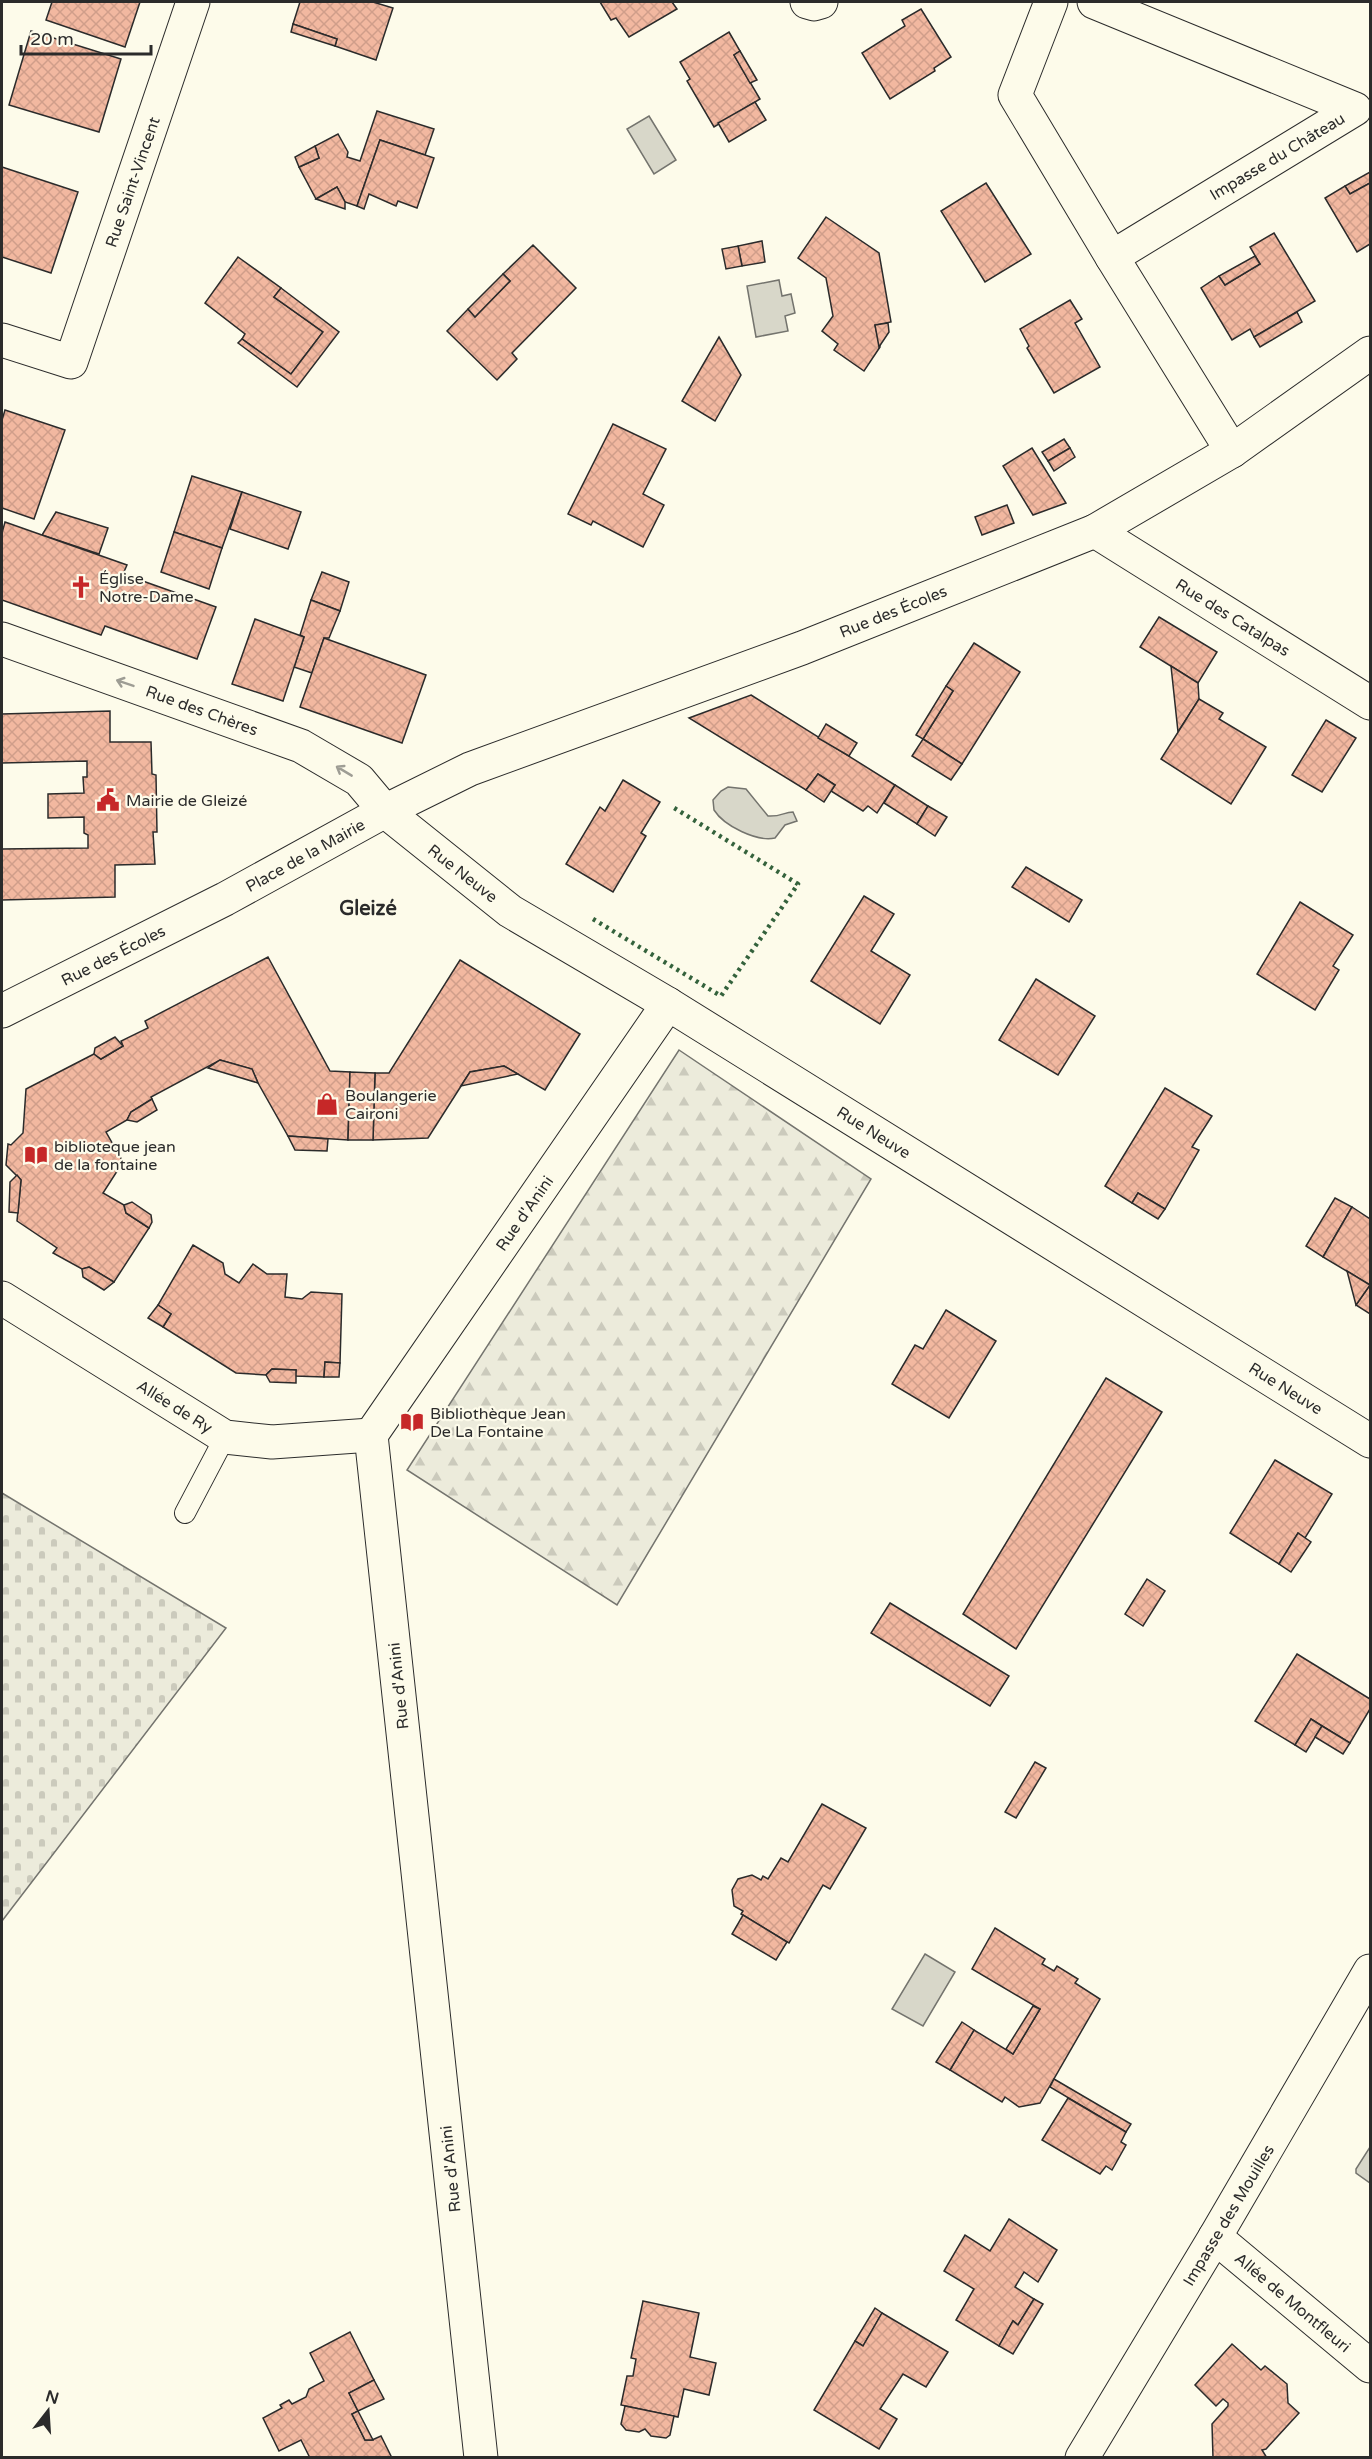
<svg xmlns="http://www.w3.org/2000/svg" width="1372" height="2459" font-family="'Varela Round',sans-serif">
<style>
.forest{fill:url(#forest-firs);stroke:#74746e;stroke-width:1.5}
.cemetery{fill:url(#cemetery-stones);stroke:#74746e;stroke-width:1.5}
.water{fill:#d8d7c9;stroke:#74746e;stroke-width:1.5}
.building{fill:url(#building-cross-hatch);stroke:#2b2b2b;stroke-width:1.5}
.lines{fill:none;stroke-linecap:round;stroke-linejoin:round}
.lane-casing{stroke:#2b2b2b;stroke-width:22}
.street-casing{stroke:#2b2b2b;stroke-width:35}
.lane{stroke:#fdfbea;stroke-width:20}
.street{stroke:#fdfbea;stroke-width:33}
.hedge{stroke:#34623c;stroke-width:4.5;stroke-dasharray:3 4.5;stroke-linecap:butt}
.oneway{stroke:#9e9d94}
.labels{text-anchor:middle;stroke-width:4.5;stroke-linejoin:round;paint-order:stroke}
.street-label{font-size:16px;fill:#2b2b2b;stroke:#fdfbea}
.poi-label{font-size:16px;fill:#2b2b2b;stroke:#fdfbea;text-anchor:start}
.quarter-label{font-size:20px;font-weight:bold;fill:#2b2b2b;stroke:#fdfbea}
</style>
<defs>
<pattern id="forest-firs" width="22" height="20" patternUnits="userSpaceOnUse" patternTransform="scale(1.5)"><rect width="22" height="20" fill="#ecebdb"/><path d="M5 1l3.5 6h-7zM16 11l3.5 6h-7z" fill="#cbcabc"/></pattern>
<pattern id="cemetery-stones" width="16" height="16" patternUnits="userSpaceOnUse" patternTransform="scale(1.5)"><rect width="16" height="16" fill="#ecebdb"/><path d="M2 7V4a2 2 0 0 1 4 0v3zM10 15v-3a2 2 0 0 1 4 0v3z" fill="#cbcabc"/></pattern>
<pattern id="building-cross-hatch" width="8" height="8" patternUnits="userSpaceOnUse" patternTransform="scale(1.5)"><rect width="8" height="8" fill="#f2b8a0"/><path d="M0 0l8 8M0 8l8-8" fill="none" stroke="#d09e8a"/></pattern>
</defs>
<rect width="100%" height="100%" fill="#fdfbea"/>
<polygon class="forest" points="679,1050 871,1179 617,1605 407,1470"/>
<polygon class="cemetery" points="2,1493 226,1628 2,1921"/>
<g class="water">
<polygon points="649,116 676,160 654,174 627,129"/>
<polygon points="779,280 782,296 791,294 795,313 785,316 788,331 756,337 747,286"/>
<path d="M 728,787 L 746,789 L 768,816 C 781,817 784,812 793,812 L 797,821 L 785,825 L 775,838 C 757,842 724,826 714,810 L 713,800 L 721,791 Z"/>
<polygon points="925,1954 955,1972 923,2026 892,2009"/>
<polygon points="1370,2147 1370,2183 1356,2173 1356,2169"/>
</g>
<g class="building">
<polygon points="52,2 140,2 125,47 46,20"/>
<polygon points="300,2 373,2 393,8 376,60 335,46 337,39 293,24"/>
<polygon points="600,2 672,2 677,9 629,37 616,18 611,20"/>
<polygon points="921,9 951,57 934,68 935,71 890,99 862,53 905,26 902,20"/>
<polygon points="293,24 337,39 335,46 291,32"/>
<polygon points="31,31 121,59 99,132 9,105"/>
<polygon points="729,32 740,51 734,55 760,99 714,127 687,81 690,79 680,62"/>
<polygon points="740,51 757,80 750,83 734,55"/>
<polygon points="755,102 766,120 729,142 718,123"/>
<polygon points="377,111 434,129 425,155 380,140 357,206 345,202 337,187 316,199 299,167 319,158 315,146 338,134 348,152 347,157 360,161"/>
<polygon points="380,140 434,158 417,208 398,201 396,206 369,194 364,209 357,206"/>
<polygon points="315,146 319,158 299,167 295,157"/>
<polygon points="2,167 78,192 51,273 2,257"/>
<polygon points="1370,172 1370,183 1350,194 1345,186"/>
<polygon points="986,183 1031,254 985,282 941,211"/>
<polygon points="1370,183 1370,244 1357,252 1325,198 1345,186 1350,194"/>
<polygon points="337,187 345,202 345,209 316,199"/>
<polygon points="826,217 879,253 891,322 875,325 880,347 864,371 834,350 838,344 822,331 833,316 826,278 798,258"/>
<polygon points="1274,233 1315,301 1254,337 1250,329 1232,340 1201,288 1219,276 1225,285 1260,264 1250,247"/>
<polygon points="762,241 765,262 742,266 738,246"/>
<polygon points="533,245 576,288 512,353 517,359 497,380 447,331 468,309 475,317 510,281 503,274"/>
<polygon points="738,246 742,266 726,269 722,249"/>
<polygon points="1255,256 1260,264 1225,285 1219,276"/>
<polygon points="238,257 281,288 274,297 323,332 291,374 242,339 245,334 205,303"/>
<polygon points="503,274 510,281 475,317 468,309"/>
<polygon points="281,288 339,332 297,387 238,343 242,339 291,374 323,332 274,297"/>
<polygon points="1070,300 1082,319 1075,323 1100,367 1054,393 1027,348 1029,346 1020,329"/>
<polygon points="1297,312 1302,322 1260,347 1254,337"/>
<polygon points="888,323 889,332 879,347 875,325"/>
<polygon points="719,337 741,375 715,421 682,401"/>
<polygon points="5,410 65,430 34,519 2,508 2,420"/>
<polygon points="613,424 666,449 643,494 664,505 643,547 593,521 591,525 568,514"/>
<polygon points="1064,439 1070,448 1048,461 1042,452"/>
<polygon points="1032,448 1066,503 1033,515 1003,466"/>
<polygon points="1070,448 1075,457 1054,471 1048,461"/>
<polygon points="192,476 242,492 222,548 174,532"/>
<polygon points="242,492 301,512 288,549 230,529"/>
<polygon points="1007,505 1014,523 982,535 975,517"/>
<polygon points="56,512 108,528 99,554 42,535"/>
<polygon points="5,522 127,565 123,574 216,607 197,659 105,626 101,635 2,600 2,533"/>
<polygon points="174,532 222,548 209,589 161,572"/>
<polygon points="322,572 349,582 340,611 311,600"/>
<polygon points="311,600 340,611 329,638 324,638 312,673 294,667 304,637 300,635"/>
<polygon points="1159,617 1217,652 1198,683 1140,647"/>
<polygon points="255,619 304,637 283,701 232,684"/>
<polygon points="324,638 426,675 402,743 300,707"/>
<polygon points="974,643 1020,672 962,764 923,739 953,691 946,686"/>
<polygon points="1171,666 1198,683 1199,699 1178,732"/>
<polygon points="946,686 953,691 923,739 916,735"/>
<polygon points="751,695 895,785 877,813 868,806 863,811 831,791 835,785 818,774 806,790 689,718"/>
<polygon points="1199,699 1223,713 1219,719 1266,747 1231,804 1161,759"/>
<polygon points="110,711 110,742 151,742 152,774 156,775 157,832 153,832 155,864 115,865 115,897 2,900 2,849 88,848 88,835 84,833 84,817 48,818 48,794 84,793 83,777 87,777 87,761 2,763 2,714"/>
<polygon points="1326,720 1356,738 1322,792 1292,775"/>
<polygon points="826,724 857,743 849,756 818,738"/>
<polygon points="923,739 962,764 951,780 912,756"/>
<polygon points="818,774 835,785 824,802 806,790"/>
<polygon points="623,780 660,802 641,833 646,836 613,892 566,864 600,807 605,811"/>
<polygon points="895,785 928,806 917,824 884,803"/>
<polygon points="928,806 947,817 935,836 917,824"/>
<polygon points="1026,867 1082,900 1069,922 1012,887"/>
<polygon points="864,896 894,914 871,951 910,975 880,1024 811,981"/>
<polygon points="1300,902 1353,935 1333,966 1339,970 1315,1010 1257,974"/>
<polygon points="268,957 330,1071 350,1072 348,1140 288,1136 258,1083 252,1069 220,1060 151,1097 152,1099 131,1112 127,1120 106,1132 123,1162 103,1193 124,1205 126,1213 149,1228 114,1282 89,1267 82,1269 53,1253 57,1248 17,1221 21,1180 6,1165 8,1144 11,1145 23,1133 26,1089 94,1054 101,1059 123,1046 121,1041 148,1028 145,1021"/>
<polygon points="460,960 580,1034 545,1090 504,1066 470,1072 428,1138 373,1140 375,1073 389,1073"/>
<polygon points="1036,979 1095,1016 1058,1075 999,1040"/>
<polygon points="115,1037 123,1046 101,1059 94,1054 95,1048"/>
<polygon points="220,1060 252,1069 258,1083 208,1068"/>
<polygon points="504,1066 518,1074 461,1086 470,1072"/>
<polygon points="350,1072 375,1073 373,1140 348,1140"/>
<polygon points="1165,1088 1212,1116 1192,1147 1199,1150 1165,1209 1138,1193 1132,1203 1105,1186"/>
<polygon points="152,1099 157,1110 137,1122 127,1120 131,1112"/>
<polygon points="288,1136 328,1139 327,1151 295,1150"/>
<polygon points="17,1175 21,1180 18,1213 9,1212 10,1182"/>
<polygon points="1138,1193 1165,1209 1158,1219 1132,1203"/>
<polygon points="1335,1198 1352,1207 1323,1257 1306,1246"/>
<polygon points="132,1202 151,1215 152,1222 149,1228 126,1213 124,1205"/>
<polygon points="1352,1207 1370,1219 1370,1314 1356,1305 1370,1285 1323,1257"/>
<polygon points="193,1245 223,1263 225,1274 239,1283 253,1264 267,1274 287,1274 285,1297 302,1299 311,1292 342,1294 340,1363 325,1362 324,1377 295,1376 296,1370 272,1369 266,1375 236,1373 163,1327 171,1314 158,1305"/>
<polygon points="89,1267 114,1282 104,1290 83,1277 82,1269"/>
<polygon points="1347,1271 1370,1285 1356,1305"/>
<polygon points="158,1305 171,1314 163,1327 148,1318"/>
<polygon points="946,1310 996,1341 949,1418 892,1384 915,1345 923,1349"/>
<polygon points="325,1362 340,1363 339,1377 324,1377"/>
<polygon points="272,1369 296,1370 296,1383 270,1382 266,1375"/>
<polygon points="1106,1378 1162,1412 1016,1649 963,1614"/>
<polygon points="1275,1460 1332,1494 1305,1538 1298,1533 1279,1564 1230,1533"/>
<polygon points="1298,1533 1311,1542 1291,1572 1279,1564"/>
<polygon points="1147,1579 1165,1591 1143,1626 1125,1614"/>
<polygon points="890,1603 1009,1676 990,1706 871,1633"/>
<polygon points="1297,1654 1370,1699 1370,1709 1350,1743 1311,1719 1295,1745 1255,1721"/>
<polygon points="1311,1719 1322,1726 1306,1752 1295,1745"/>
<polygon points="1322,1726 1350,1743 1343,1754 1315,1737"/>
<polygon points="1035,1762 1046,1768 1016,1818 1005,1812"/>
<polygon points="822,1804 866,1828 830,1889 823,1885 789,1943 741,1914 743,1911 734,1906 732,1890 738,1879 752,1875 761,1880 763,1876 768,1879 781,1858 788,1862"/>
<polygon points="743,1915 787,1942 776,1960 732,1934"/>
<polygon points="995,1928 1045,1959 1042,1964 1054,1971 1057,1966 1078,1979 1075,1983 1100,1999 1040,2103 1019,2107 1005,2097 1002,2102 950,2070 974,2030 1013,2054 1040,2009 972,1969"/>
<polygon points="1033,2006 1040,2009 1013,2054 1006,2049"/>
<polygon points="962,2022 974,2030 950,2070 936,2062"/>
<polygon points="1054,2079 1131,2124 1126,2132 1050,2087"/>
<polygon points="1068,2098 1126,2132 1121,2142 1126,2145 1112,2170 1106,2166 1100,2174 1042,2140"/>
<polygon points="1009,2219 1057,2250 1038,2282 1024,2272 1015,2287 1034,2299 1018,2325 1013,2321 999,2346 956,2320 974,2289 944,2271 965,2235 990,2251"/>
<polygon points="1034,2299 1043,2304 1013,2354 999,2346 1013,2321 1018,2325"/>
<polygon points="643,2301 699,2313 690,2357 716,2363 709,2395 684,2389 678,2417 621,2405 627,2376 633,2376 636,2359 631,2358"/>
<polygon points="875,2308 882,2313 863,2346 855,2341"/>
<polygon points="882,2313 948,2352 926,2387 903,2374 880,2409 897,2419 879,2449 814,2410 855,2341 863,2346"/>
<polygon points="350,2332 374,2380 349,2393 358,2411 352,2414 365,2440 372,2440 381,2436 392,2458 310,2458 301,2440 279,2451 263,2418 282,2408 280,2405 289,2400 292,2404 306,2397 309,2389 324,2381 310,2353"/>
<polygon points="1232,2344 1261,2370 1265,2366 1287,2384 1288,2403 1299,2413 1266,2449 1262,2450 1267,2458 1213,2458 1212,2424 1228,2406 1228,2403 1223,2399 1216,2406 1195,2385"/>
<polygon points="374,2380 384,2399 358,2411 349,2393"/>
<polygon points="625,2406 674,2416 670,2435 666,2438 651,2436 645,2429 639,2432 626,2430 621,2424"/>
<polygon points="358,2411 373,2440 365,2440 352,2414"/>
</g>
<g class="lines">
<g class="lane-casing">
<polyline id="lane" points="185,1513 225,1437"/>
</g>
<g class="street-casing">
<g id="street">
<polyline points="807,2 814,4 821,2"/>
<polyline points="1051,2 1015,95 1112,257"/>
<polyline points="1094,2 1355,109 1112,257 1232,451"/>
<polyline points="2,340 71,362 193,2"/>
<polyline points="1095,531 1370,703"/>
<polyline points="2,639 301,746 359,780 385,811 510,911 668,1004 1370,1441"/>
<polyline points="2,1011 225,899 385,811 470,769 802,648 1095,531 1232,451 1370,353"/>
<polyline points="2,1298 225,1437 272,1442 371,1435"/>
<polyline points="1215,2237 1370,2366"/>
<polyline points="481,2458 371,1435 668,1004"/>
<polyline points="1082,2458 1215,2237 1370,1971"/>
</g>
</g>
<use href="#lane" class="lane"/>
<use href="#street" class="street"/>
<polyline class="hedge" points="593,919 721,996 798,884 671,806"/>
</g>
<defs><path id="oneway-shaft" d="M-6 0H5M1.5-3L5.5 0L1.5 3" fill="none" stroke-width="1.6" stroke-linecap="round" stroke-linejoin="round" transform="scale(1.5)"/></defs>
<g class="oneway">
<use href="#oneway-shaft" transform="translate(125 683) rotate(-161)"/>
<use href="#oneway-shaft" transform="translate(344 771) rotate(-149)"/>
</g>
<defs>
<g id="church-bare" transform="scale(1.8)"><path d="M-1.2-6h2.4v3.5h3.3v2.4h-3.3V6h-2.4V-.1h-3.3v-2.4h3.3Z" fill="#c62828" stroke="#fdfbea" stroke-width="2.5" paint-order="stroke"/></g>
<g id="civic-bare" transform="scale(1.8)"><path d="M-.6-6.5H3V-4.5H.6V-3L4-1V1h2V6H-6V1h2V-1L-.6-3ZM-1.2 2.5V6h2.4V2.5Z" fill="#c62828" stroke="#fdfbea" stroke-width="2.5" paint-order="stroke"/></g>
<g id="shop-bare" transform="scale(1.8)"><path d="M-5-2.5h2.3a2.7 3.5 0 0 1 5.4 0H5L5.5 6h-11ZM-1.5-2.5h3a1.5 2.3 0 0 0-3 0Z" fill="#c62828" stroke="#fdfbea" stroke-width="2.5" paint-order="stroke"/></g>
<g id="library-bare" transform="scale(1.8)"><path d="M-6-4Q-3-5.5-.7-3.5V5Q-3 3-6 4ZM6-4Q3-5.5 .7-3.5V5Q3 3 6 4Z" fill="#c62828" stroke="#fdfbea" stroke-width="2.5" paint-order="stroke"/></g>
</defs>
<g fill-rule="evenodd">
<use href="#church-bare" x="81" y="587"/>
<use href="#civic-bare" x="108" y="800"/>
<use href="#shop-bare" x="327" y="1104"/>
<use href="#library-bare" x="36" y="1155"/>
<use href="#library-bare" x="412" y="1422"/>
</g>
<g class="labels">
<g class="street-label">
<text transform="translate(1277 156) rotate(-31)" y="6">Impasse du Château</text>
<text transform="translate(132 182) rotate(-71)" y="6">Rue Saint-Vincent</text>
<text transform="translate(893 611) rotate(-22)" y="6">Rue des Écoles</text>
<text transform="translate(1233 617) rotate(32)" y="6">Rue des Catalpas</text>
<text transform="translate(202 710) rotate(20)" y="6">Rue des Chères</text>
<text transform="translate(305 855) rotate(-29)" y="6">Place de la Mairie</text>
<text transform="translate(463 873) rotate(38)" y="6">Rue Neuve</text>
<text transform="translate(113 955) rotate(-27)" y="6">Rue des Écoles</text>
<text transform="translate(874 1132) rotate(32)" y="6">Rue Neuve</text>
<text transform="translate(524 1213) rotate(-55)" y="6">Rue d'Anini</text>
<text transform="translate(1286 1388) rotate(32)" y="6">Rue Neuve</text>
<text transform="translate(175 1406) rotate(32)" y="6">Allée de Ry</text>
<text transform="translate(398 1686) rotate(-96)" y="6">Rue d'Anini</text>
<text transform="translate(450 2169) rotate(-96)" y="6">Rue d'Anini</text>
<text transform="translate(1228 2215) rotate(-59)" y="6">Impasse des Mouilles</text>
<text transform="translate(1293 2302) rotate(40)" y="6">Allée de Montfleuri</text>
</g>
<g class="poi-label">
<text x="99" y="584">Église<tspan x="99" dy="18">Notre-Dame</tspan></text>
<text x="126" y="806">Mairie de Gleizé</text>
<text x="345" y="1101">Boulangerie<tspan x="345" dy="18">Caironi</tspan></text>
<text x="54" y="1152">biblioteque jean<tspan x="54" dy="18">de la fontaine</tspan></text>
<text x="430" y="1419">Bibliothèque Jean<tspan x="430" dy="18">De La Fontaine</tspan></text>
</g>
<g class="quarter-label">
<text x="368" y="915">Gleizé</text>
</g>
</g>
<rect width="1372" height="2459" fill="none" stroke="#2b2b2b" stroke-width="6"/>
<g transform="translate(48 2411) rotate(17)" stroke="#fdfbea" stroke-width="4.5" paint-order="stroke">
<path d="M0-4.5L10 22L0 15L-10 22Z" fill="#2b2b2b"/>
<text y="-9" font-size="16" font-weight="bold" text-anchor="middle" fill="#2b2b2b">N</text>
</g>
<path d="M21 45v9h130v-9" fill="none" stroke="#2b2b2b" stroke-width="3"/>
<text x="30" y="45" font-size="18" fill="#2b2b2b" stroke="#fdfbea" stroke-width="4.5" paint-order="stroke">20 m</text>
</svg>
